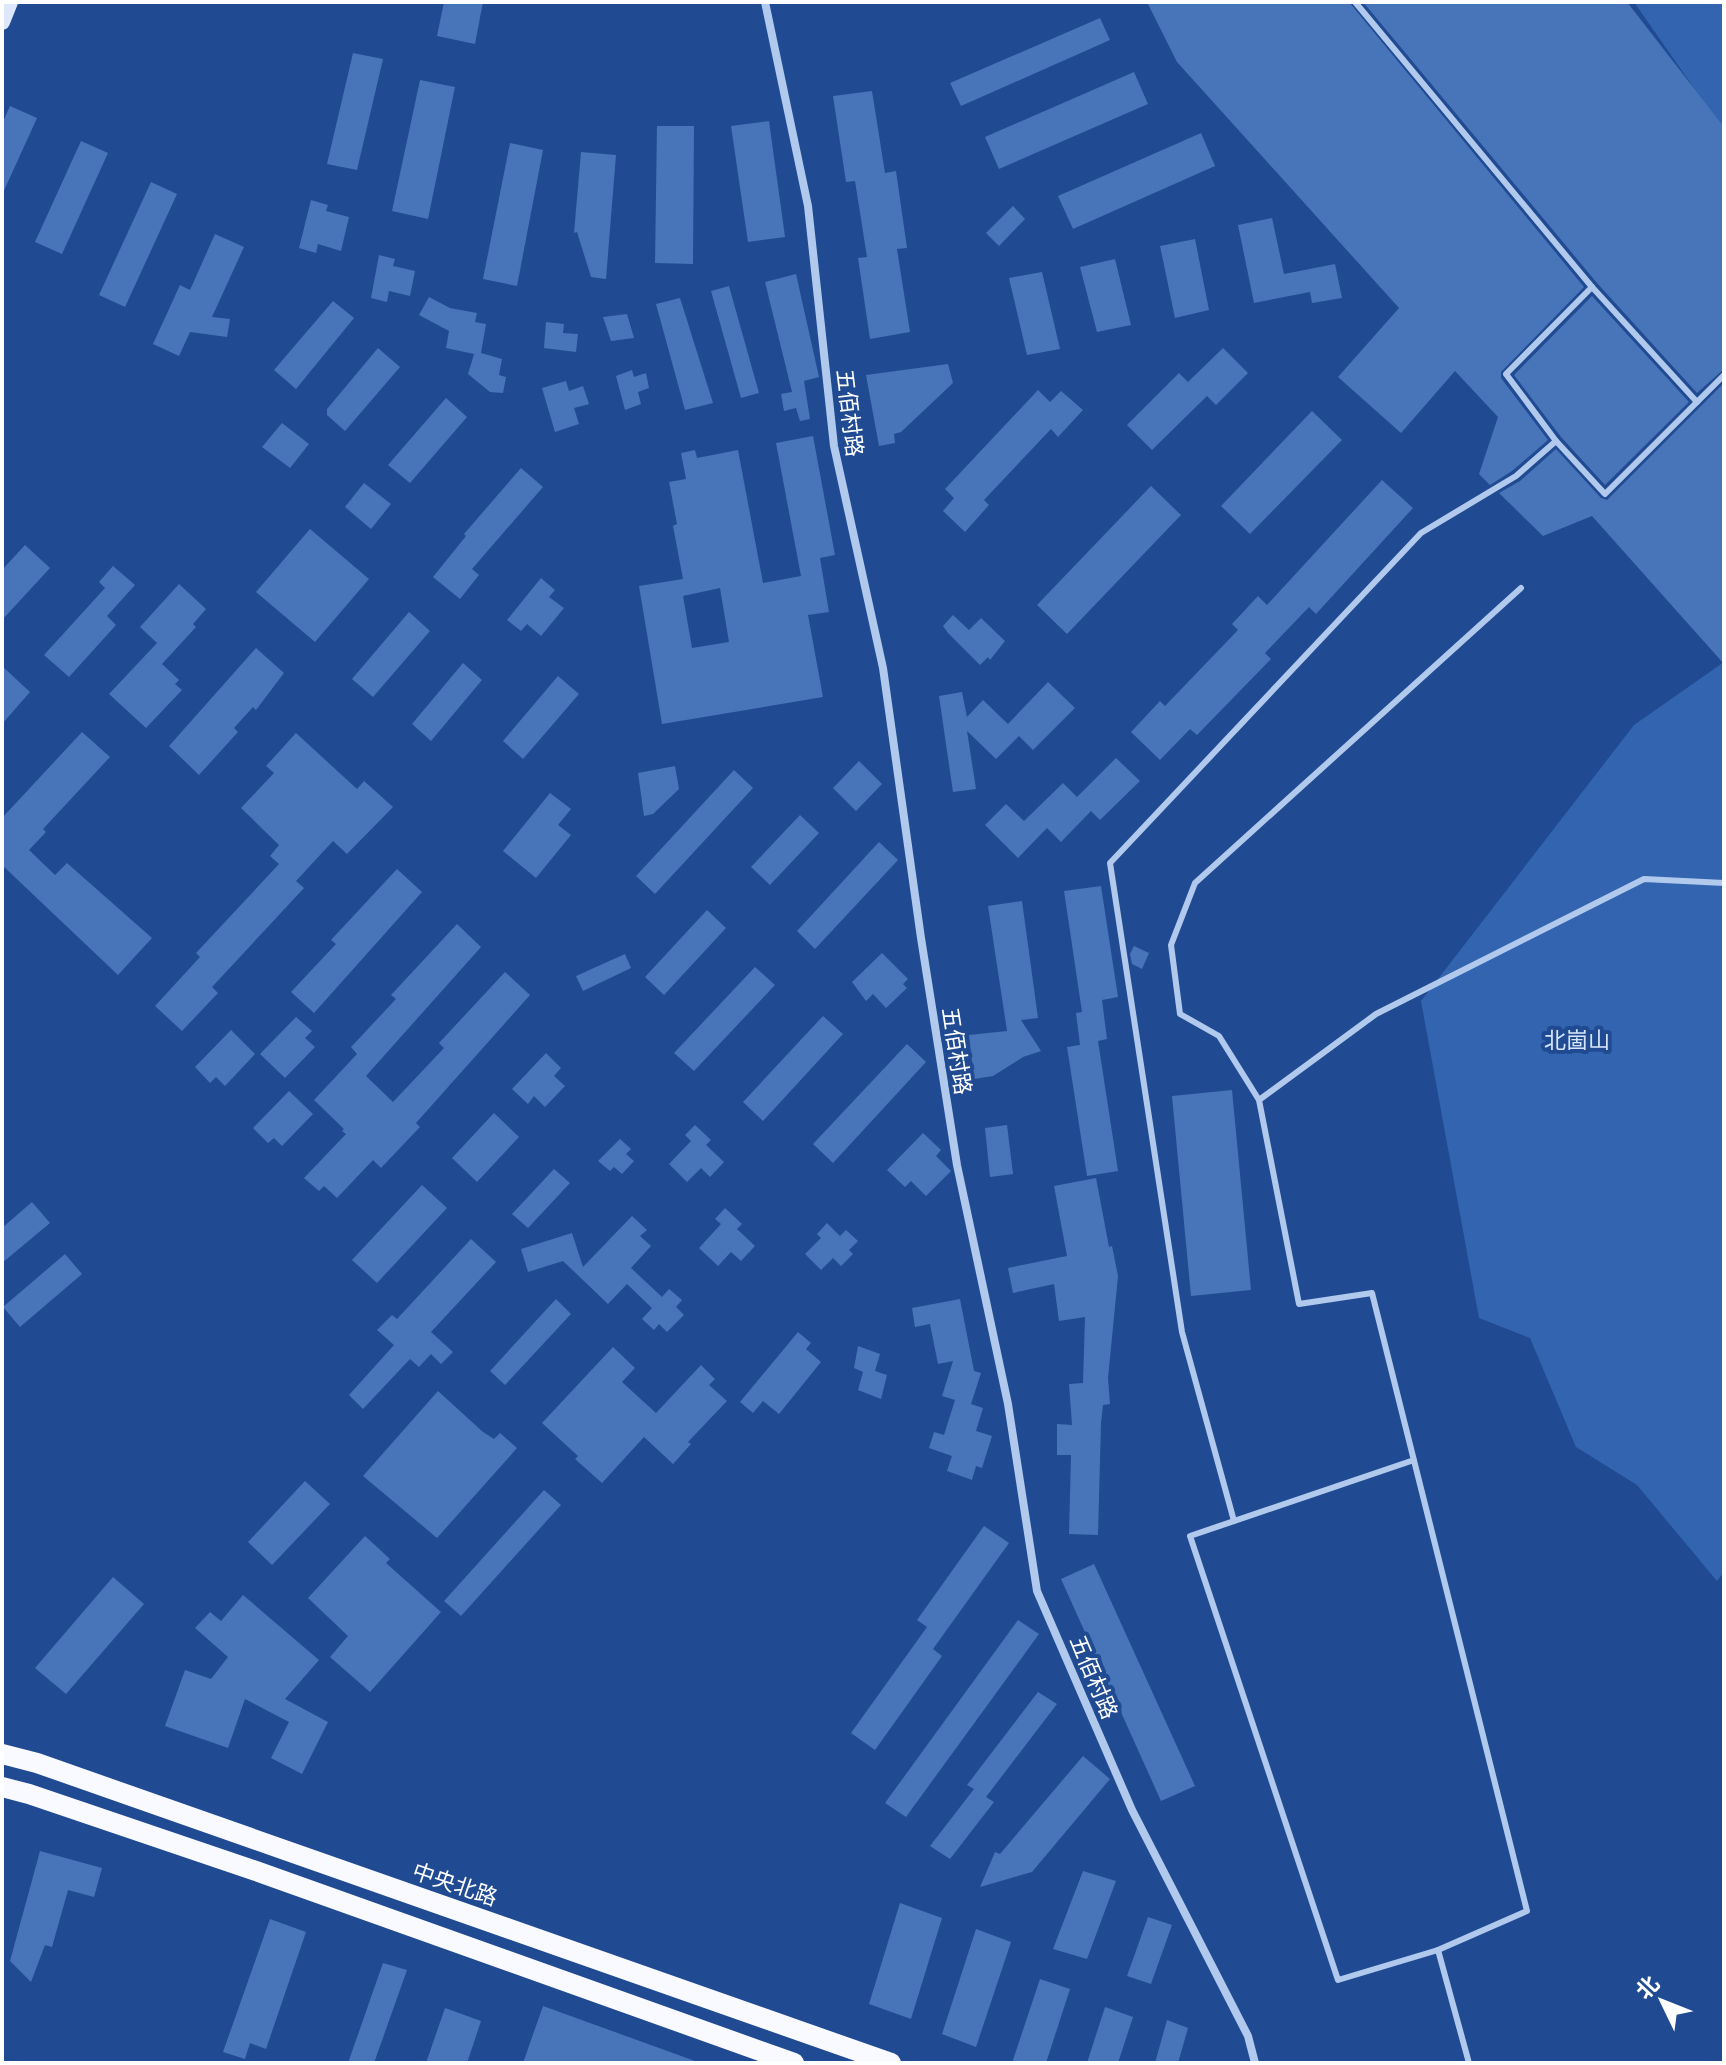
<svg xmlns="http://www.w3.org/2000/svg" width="1726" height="2065" font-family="Overpass,'Noto Sans SC',sans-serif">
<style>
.green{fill:#3364af}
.building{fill:#4874b9;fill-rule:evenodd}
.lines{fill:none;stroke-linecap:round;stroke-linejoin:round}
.service{stroke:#b1c9ed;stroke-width:6}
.minor{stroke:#b1c9ed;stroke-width:8}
.secondary{stroke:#dee8fa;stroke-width:16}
.primary{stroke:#f8faff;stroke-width:20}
.labels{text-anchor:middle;stroke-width:8;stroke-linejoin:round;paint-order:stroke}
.street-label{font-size:22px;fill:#fff;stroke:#204b92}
.park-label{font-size:22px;fill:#d7e5fa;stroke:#204b92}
</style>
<rect width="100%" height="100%" fill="#204b92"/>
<g class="green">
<polygon points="1634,2 1724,2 1724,138 1712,114"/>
<polygon points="1724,662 1724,1572 1717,1581 1637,1485 1576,1447 1530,1338 1479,1318 1421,1001 1634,725"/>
</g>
<g class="building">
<polygon points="444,2 483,2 475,44 437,36"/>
<polygon points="1147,2 1349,2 1584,287 1501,372 1501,378 1548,440 1512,471 1490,485 1479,474 1498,417 1455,371 1401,433 1338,377 1399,308 1177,62"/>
<polygon points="1363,2 1627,2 1724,127 1724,369 1697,393 1597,283"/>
<polygon points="1100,18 1110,40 961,106 950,83"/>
<polygon points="353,53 383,59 357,170 327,164"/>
<polygon points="1134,72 1148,104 999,169 985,137"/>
<polygon points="420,80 455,87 428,219 392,211"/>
<polygon points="872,91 885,173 896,171 907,248 897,249 910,332 870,339 858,258 867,257 855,181 846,182 833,96"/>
<polygon points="10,106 37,118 2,195 2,124"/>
<polygon points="769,121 785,237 748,242 731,126"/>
<polygon points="657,126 694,126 693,264 655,263"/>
<polygon points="1201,133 1215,166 1073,229 1058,196"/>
<polygon points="81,141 108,153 62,254 35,242"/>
<polygon points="510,143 543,150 517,286 483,279"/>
<polygon points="581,152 616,155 606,279 591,277 577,232 574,233"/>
<polygon points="151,182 177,194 125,307 99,295"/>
<polygon points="311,200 328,205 326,211 349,217 341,251 318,244 316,253 299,248"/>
<polygon points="1013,206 1025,219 999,246 986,233"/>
<polygon points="1272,218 1284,274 1335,264 1342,298 1312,303 1310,292 1254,303 1238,225"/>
<polygon points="215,234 244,247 212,317 230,319 227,337 190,332 179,356 153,344 180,285 190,290"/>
<polygon points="1195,239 1209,310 1175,318 1160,246"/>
<polygon points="379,255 395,259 393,266 415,271 410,296 389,291 387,302 371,298"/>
<polygon points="1115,259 1131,325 1097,332 1080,267"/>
<polygon points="1042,272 1060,349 1027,355 1009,278"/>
<polygon points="796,274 819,377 804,381 810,419 800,421 796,408 784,411 781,394 792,392 765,282"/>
<polygon points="729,286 759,393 741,398 711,291"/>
<polygon points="1592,296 1689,402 1605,485 1561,437 1514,375"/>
<polygon points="429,297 450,308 477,313 475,322 486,324 481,353 502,359 499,375 506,377 503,393 490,392 468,374 474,354 446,348 449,331 419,315"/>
<polygon points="680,298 713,403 685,410 656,304"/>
<polygon points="333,301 354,318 296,389 274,370"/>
<polygon points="627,314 634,338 611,341 603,317"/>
<polygon points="546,322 564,324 563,333 578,334 576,352 544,348"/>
<polygon points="378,348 400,367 345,431 327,415 327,409"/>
<polygon points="1223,348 1248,373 1216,405 1207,396 1152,450 1127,425 1179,373 1188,382"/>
<polygon points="948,364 953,383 901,432 894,434 895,443 879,446 866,375"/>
<polygon points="632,370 634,377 646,373 649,388 638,392 641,404 625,410 616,376"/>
<polygon points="566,381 569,391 583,386 589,404 574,408 579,424 555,432 542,388"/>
<polygon points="1724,383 1724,664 1592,516 1543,536 1499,493 1520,481 1556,449 1601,498 1607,500"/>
<polygon points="1038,390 1050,402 1061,391 1083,410 1058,437 1051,429 984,500 989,505 965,532 943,511 954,498 945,489"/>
<polygon points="446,398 467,417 410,483 388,465"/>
<polygon points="1312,411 1342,440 1250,534 1221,506"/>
<polygon points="282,423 309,444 290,468 262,447"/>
<path d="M 813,436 L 835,555 L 820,558 L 829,612 L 808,615 L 823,697 L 662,724 L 639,586 L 683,579 L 673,526 L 677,524 L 669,482 L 686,479 L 681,453 L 695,450 L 697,458 L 738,450 L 763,583 L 801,576 L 776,443 ZM 720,588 L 729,642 L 692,648 L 683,596 Z"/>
<polygon points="521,468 543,487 472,569 479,575 460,599 433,577 466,536 464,534"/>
<polygon points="1382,480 1413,508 1316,614 1309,607 1265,653 1271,659 1197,735 1190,729 1160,760 1131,732 1160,701 1165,706 1238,630 1232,624 1258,596 1267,605"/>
<polygon points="364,483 391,504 371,529 345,507"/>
<polygon points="1151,486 1181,515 1067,634 1037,605"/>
<polygon points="310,529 369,579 315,642 256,592"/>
<polygon points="25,545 50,568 2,620 2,570"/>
<polygon points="113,566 135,585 107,616 116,625 69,677 44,655 105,588 99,582"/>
<polygon points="541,578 555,590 549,597 564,608 541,636 527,624 521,631 507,620"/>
<polygon points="179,584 206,609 193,624 196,627 162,664 179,680 175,684 182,690 146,728 109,694 157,643 140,627"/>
<polygon points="409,612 430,631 373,697 352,679"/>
<polygon points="953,615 969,630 981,618 1005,641 990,660 988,657 980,665 948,633 943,626"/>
<polygon points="256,648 284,673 256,710 253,707 234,728 238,732 199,775 169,746"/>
<polygon points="463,663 482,680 431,741 412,724"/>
<polygon points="2,666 30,692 2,724"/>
<polygon points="558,676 579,694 523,759 503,741"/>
<polygon points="1048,682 1075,708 1033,750 1019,736 996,759 967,731 976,789 953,792 939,696 962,692 967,717 983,700 1008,724"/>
<polygon points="82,732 110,757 43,829 46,832 29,850 55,875 67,863 152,938 118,975 2,865 2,818"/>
<polygon points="296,733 357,789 364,781 393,807 347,854 333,841 296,881 304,888 212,987 218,993 182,1031 155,1006 200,957 196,953 279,864 270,856 279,845 241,808 274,773 266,766"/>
<polygon points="1116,758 1140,781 1100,820 1091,811 1061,842 1047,828 1018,858 985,825 1006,804 1024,821 1063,783 1077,797"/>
<polygon points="859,761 882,784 856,811 833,788"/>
<polygon points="675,766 679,789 653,814 644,816 638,773"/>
<polygon points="734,770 753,788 655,894 636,876"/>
<polygon points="550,793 571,809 558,825 571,835 536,878 503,851"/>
<polygon points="800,815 819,833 770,885 751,867"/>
<polygon points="879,842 898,860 815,949 797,931"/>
<polygon points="397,869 422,892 314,1013 291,992 336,944 331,940"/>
<polygon points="1101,886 1118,997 1102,1000 1107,1039 1098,1041 1118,1171 1087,1176 1067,1047 1080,1045 1076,1013 1082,1012 1064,891"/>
<polygon points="1022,901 1038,1018 1021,1020 1041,1051 1023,1057 993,1076 974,1079 969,1035 1007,1031 988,906"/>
<polygon points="707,910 726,928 664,995 645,977"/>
<polygon points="457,924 481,947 366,1076 393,1102 444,1048 439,1043 505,972 530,995 416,1123 420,1127 381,1168 373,1160 337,1198 324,1186 319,1191 304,1178 346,1134 342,1131 344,1129 314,1100 357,1054 351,1047 396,999 391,995"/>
<polygon points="1134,946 1149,953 1142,969 1132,964 1130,954"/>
<polygon points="882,953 908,979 903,984 907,988 886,1008 873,994 866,1001 852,982"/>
<polygon points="625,954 631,968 583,991 576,976"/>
<polygon points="755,967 775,985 694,1071 674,1053"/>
<polygon points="823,1016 843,1034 763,1121 743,1102"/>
<polygon points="296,1017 312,1031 305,1038 315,1047 285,1078 260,1054"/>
<polygon points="231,1030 255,1054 225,1086 216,1077 210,1083 195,1067"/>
<polygon points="907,1044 926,1062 833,1163 813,1144"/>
<polygon points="546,1053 561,1068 554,1076 565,1086 545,1107 534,1096 528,1104 512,1089"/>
<polygon points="1232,1090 1251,1290 1191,1296 1172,1096"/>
<polygon points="289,1091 313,1114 282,1146 274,1138 268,1143 253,1128"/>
<polygon points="494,1113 519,1137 477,1182 452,1158"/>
<polygon points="695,1125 711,1140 706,1145 724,1162 710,1177 701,1168 687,1182 669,1164 691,1141 685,1135"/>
<polygon points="1007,1125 1013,1174 990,1177 985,1128"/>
<polygon points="923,1133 941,1150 936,1156 951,1171 926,1196 911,1181 905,1187 887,1170"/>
<polygon points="620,1139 631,1149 626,1154 634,1161 622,1174 614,1167 610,1171 598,1161"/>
<polygon points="554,1169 570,1183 528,1228 512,1214"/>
<polygon points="1096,1178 1109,1247 1112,1246 1118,1276 1108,1378 1110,1404 1103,1405 1101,1423 1098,1535 1069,1534 1071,1455 1057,1455 1057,1424 1072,1425 1069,1384 1083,1383 1085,1317 1059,1321 1054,1284 1013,1293 1008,1268 1067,1256 1054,1186"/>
<polygon points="422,1185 447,1208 377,1283 352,1260"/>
<polygon points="32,1202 50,1223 2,1263 2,1228"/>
<polygon points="725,1208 742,1224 737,1229 755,1246 741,1261 731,1252 718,1266 699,1248 721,1224 715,1219"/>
<polygon points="632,1216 647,1230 640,1236 651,1246 631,1268 662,1297 669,1289 682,1300 676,1307 684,1315 667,1332 659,1324 654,1330 642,1319 652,1308 627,1284 608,1304 563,1261 528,1272 521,1249 572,1233 583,1267"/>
<polygon points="827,1223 840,1236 846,1230 858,1241 849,1250 853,1254 841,1266 833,1258 821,1270 805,1254 821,1238 817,1234"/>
<polygon points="471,1239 496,1262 431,1332 453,1352 441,1364 431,1354 419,1367 410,1359 363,1409 349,1395 394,1345 377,1330 392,1315 397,1319"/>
<polygon points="65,1254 82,1274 20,1327 3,1307"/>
<polygon points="556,1299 571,1314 505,1385 490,1371"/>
<polygon points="960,1299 974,1371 981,1373 971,1404 983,1408 976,1431 992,1436 982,1468 976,1466 972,1480 947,1471 952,1456 929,1448 934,1432 944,1435 955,1400 942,1396 953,1361 938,1364 930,1324 915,1327 912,1308"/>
<polygon points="798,1332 811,1343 806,1349 821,1362 779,1414 763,1401 753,1413 740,1402"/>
<polygon points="858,1346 880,1354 875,1371 887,1375 881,1399 858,1390 863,1372 854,1368"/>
<polygon points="613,1347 635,1368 622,1382 656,1413 701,1365 715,1379 709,1385 727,1401 688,1442 691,1444 673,1464 644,1437 602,1483 575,1459 578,1456 542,1423"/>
<polygon points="438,1391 483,1432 494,1439 500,1433 517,1448 437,1538 363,1476"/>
<polygon points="305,1481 330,1504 272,1565 248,1542"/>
<polygon points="544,1490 561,1505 461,1616 444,1601"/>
<polygon points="984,1526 1009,1543 933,1649 942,1656 875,1750 851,1733 927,1627 917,1620"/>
<polygon points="365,1536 390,1559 386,1563 441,1612 370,1692 330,1657 348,1636 308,1598"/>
<polygon points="1094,1564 1195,1786 1161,1801 1061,1579"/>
<polygon points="113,1577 144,1604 66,1694 35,1668"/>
<polygon points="243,1595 319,1660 285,1699 328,1722 302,1774 271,1758 289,1722 245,1699 228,1748 165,1726 185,1670 211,1679 228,1657 195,1628 210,1612 221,1621"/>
<polygon points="1018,1620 1039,1634 906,1817 885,1803"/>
<polygon points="1038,1692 1057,1704 986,1797 994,1802 950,1859 930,1846 974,1789 967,1785"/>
<polygon points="1083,1756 1110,1779 1032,1872 980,1887 995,1852 1000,1854"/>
<polygon points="40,1851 102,1868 94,1897 68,1890 52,1947 45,1945 31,1982 10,1961"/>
<polygon points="1083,1871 1116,1881 1087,1959 1053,1949"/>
<polygon points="900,1903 942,1918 911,2019 869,2004"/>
<polygon points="1148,1917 1172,1925 1151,1984 1127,1976"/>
<polygon points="270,1919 306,1932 266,2049 250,2043 245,2059 223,2052"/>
<polygon points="976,1929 1011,1942 976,2047 942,2034"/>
<polygon points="383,1963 407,1970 374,2063 348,2063"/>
<polygon points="1040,1979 1070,1989 1046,2063 1012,2063"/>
<polygon points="543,2006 695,2061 695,2063 523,2063"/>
<polygon points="1105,2007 1133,2017 1118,2063 1087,2063"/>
<polygon points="445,2008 481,2021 467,2063 426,2063"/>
<polygon points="1167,2020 1188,2028 1178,2063 1155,2063"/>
</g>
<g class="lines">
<g class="service">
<polyline points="1355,2 1592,287 1697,402"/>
<polyline points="1556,441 1605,494 1724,375"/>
<polyline points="1259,1100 1376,1014 1644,879 1724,883"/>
<polyline points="1414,1460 1190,1536 1338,1980 1438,1950 1527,1911 1372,1293 1299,1304 1259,1100 1219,1036 1180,1014 1171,945 1195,883 1521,588"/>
<polyline points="1234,1521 1182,1332 1110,863 1421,533 1516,476 1556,441 1506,374 1592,287"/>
<polyline points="1438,1950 1469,2063"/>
</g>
<polyline class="minor" points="765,2 808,206 834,446 883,668 921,938 957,1165 1008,1404 1037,1591 1132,1810 1248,2036 1255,2063"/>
<polyline class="secondary" points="2,22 10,2"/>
<g class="primary">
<polyline points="2,1754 37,1763 891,2063"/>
<polyline points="2,1787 29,1794 256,1871 794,2063"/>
</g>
</g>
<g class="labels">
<g class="street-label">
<text transform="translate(850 413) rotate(83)" y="8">五佰村路</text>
<text transform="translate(957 1051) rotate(81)" y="8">五佰村路</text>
<text transform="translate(1094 1677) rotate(67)" y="8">五佰村路</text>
<text transform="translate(455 1884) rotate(19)" y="8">中央北路</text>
</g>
<g class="park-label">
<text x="1577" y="1048">北崮山</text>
</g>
</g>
<rect width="1726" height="2065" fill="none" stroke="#ffffff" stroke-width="8"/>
<g transform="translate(1662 2001) rotate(313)" stroke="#204b92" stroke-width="6" paint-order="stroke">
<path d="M0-6L14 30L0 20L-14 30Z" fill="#ffffff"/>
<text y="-12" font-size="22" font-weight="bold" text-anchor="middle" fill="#ffffff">北</text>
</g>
</svg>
